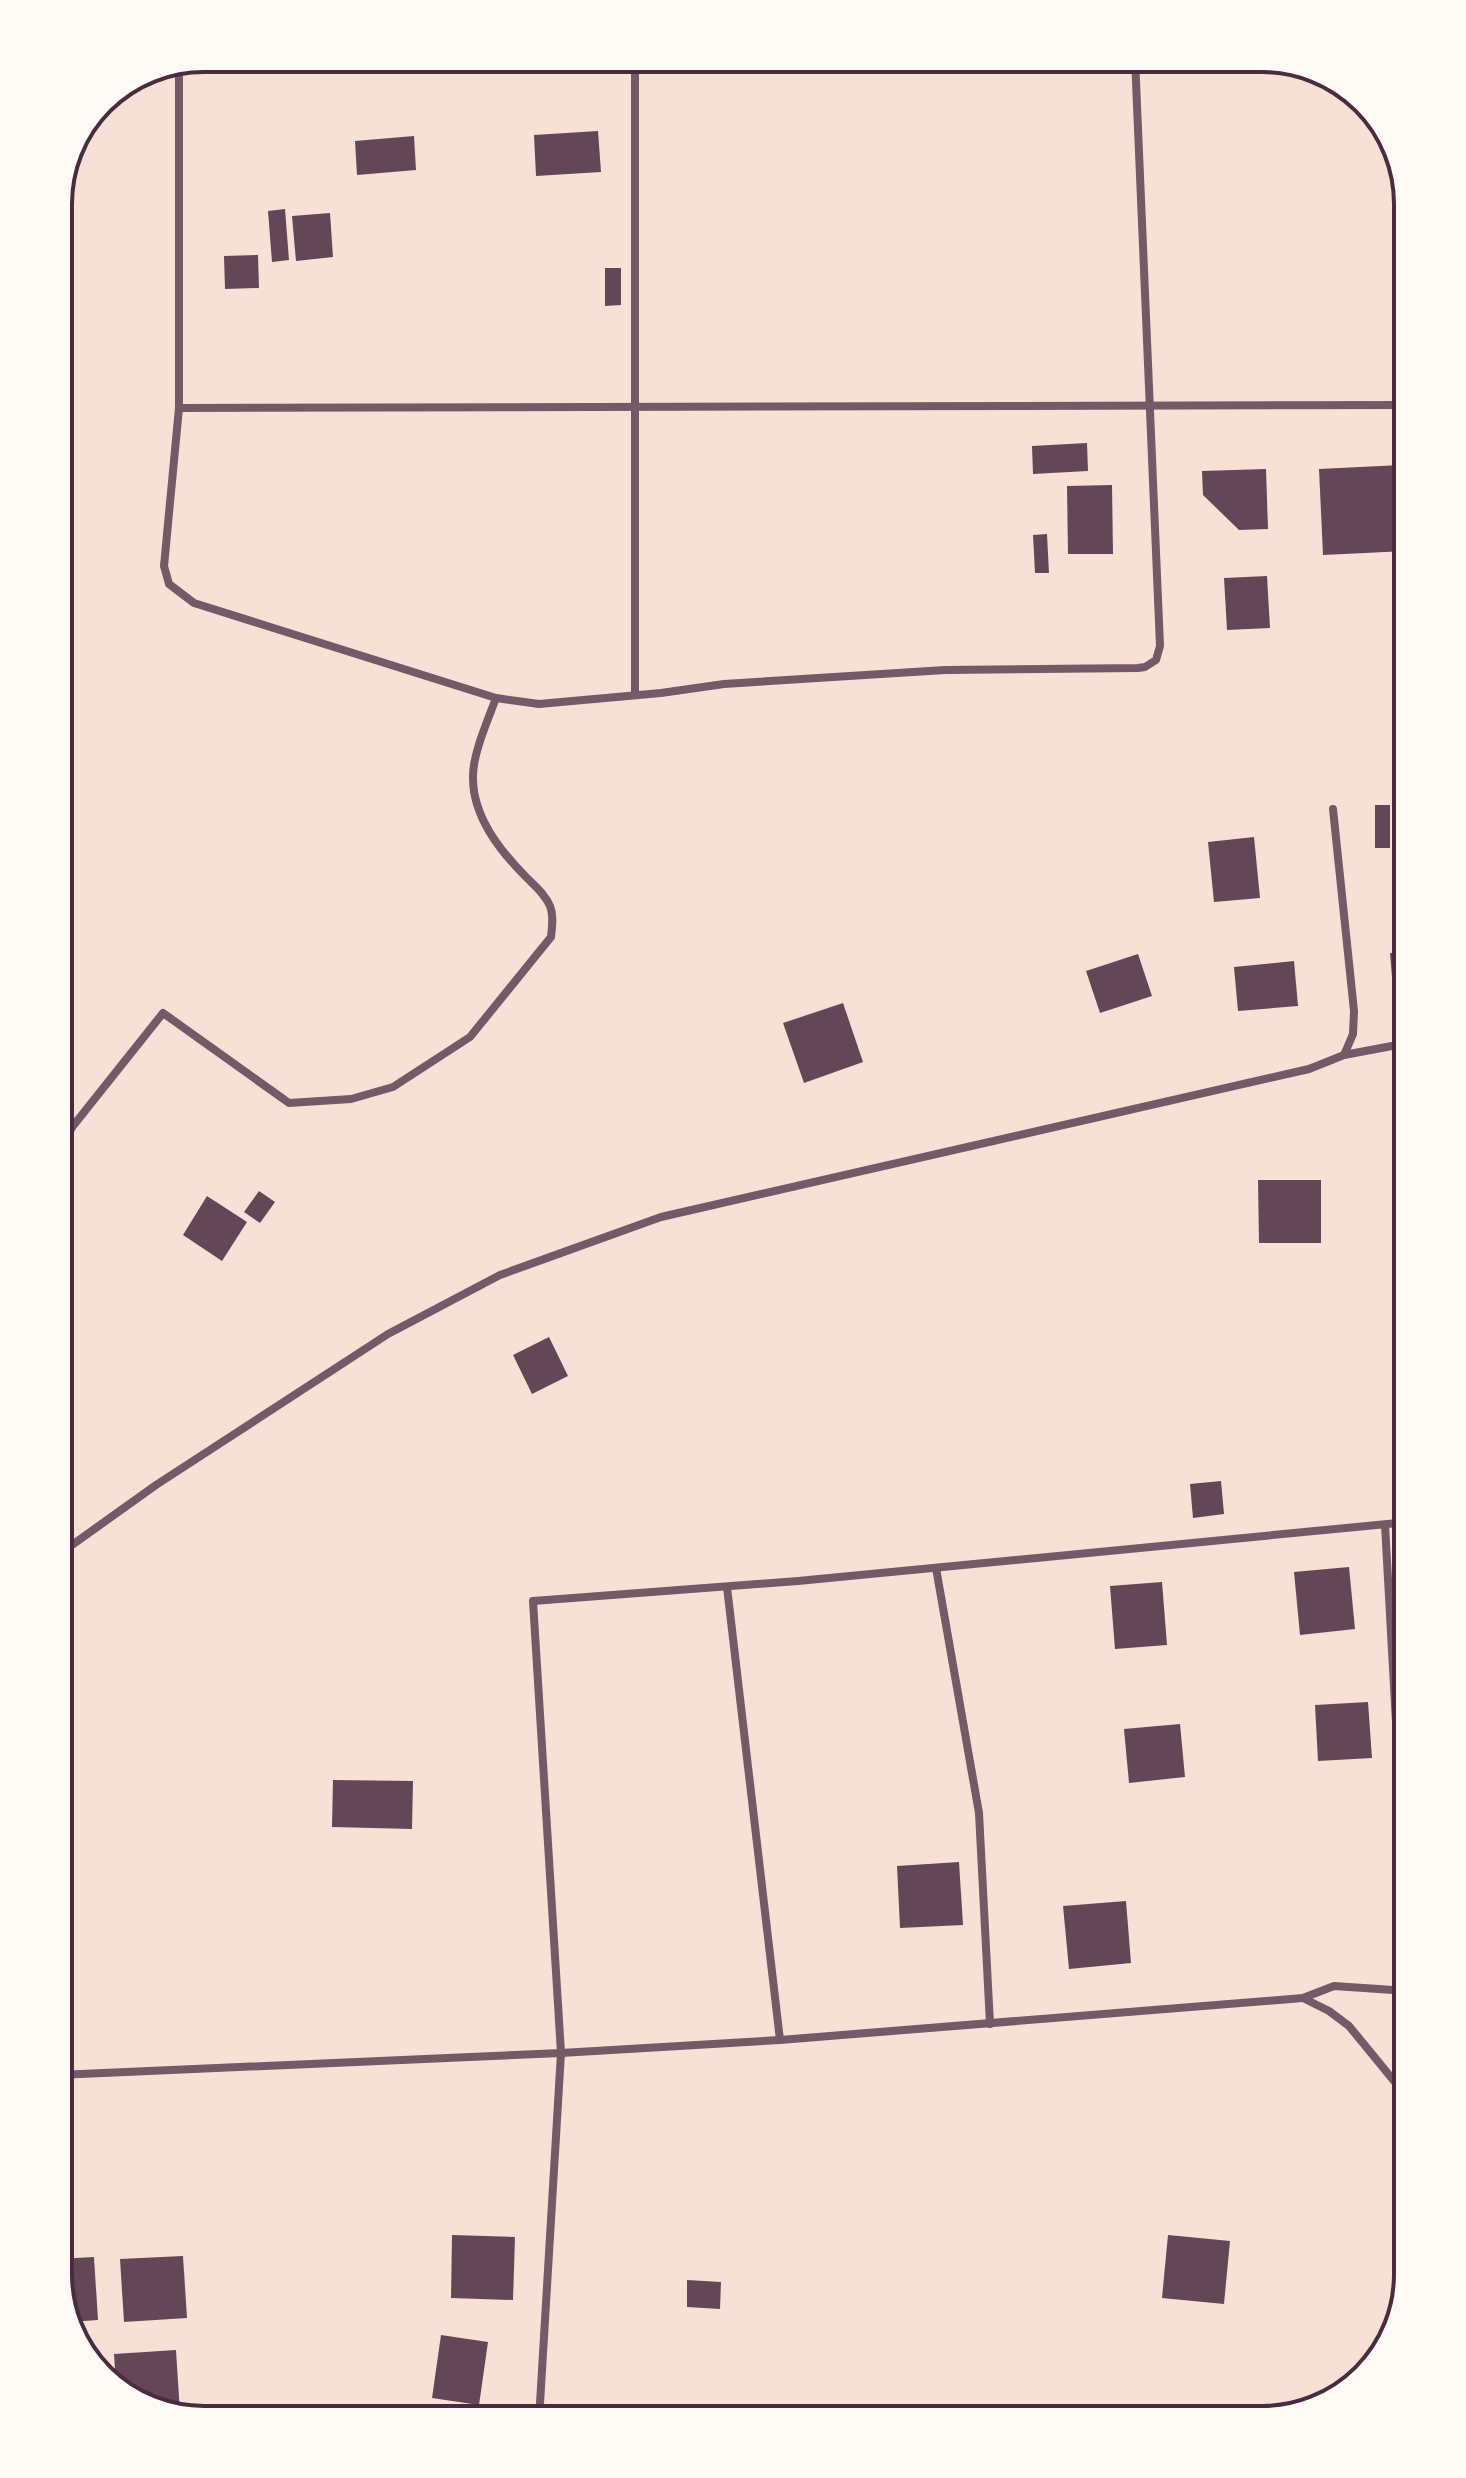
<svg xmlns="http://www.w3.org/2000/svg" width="1466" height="2478" font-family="Georgia,serif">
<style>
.building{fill:#644757}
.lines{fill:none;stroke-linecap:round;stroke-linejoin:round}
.minor{stroke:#755966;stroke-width:8}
.rim{fill:none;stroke:#4a2c40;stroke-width:4}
</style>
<rect width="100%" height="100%" fill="#f7e1d7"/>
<g class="building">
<polygon points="598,131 601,172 536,176 534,135"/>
<polygon points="414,136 416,170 357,175 355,141"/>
<polygon points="285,209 289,260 272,262 268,211"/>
<polygon points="330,213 333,257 296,261 292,216"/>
<polygon points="258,255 259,288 225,289 224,256"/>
<polygon points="605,268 621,268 621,305 605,306"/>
<polygon points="1087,443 1088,471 1033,474 1032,446"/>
<polygon points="1401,465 1406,551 1323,555 1319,469"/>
<polygon points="1266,469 1268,529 1239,530 1203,495 1202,471"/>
<polygon points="1112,485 1113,554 1068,554 1067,486"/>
<polygon points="1047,534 1049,573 1035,573 1033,535"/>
<polygon points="1267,576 1270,628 1227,630 1224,578"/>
<rect x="1375" y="805" width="15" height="43"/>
<polygon points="1254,837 1260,898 1214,902 1208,842"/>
<polygon points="1408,952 1408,991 1392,977 1390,953"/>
<polygon points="1138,954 1152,996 1100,1013 1086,971"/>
<polygon points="1294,961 1298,1006 1238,1011 1234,967"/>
<polygon points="843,1003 863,1062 804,1083 783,1023"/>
<polygon points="1258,1180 1321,1180 1321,1243 1259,1243"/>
<polygon points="259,1191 275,1202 260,1223 244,1212"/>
<polygon points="207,1196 247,1222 222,1261 183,1235"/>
<polygon points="549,1337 568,1376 532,1394 513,1355"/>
<polygon points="1221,1481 1224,1514 1193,1518 1190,1484"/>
<polygon points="1349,1567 1355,1629 1300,1635 1294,1572"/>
<polygon points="1162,1582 1167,1645 1115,1649 1110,1586"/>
<polygon points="1368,1702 1372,1758 1318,1761 1315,1705"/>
<polygon points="1180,1724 1185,1777 1129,1783 1124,1729"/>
<polygon points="333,1780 413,1781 412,1829 332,1827"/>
<polygon points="959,1862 963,1925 900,1928 897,1866"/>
<polygon points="1126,1901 1131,1963 1069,1969 1063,1906"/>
<polygon points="452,2235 515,2237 513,2300 451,2298"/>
<polygon points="1168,2235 1230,2241 1224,2304 1162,2298"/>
<polygon points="183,2256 187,2318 124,2322 120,2259"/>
<polygon points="94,2257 98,2320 69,2322 58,2274 58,2259"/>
<polygon points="687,2280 721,2282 720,2309 687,2307"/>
<polygon points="441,2335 488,2342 479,2405 432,2398"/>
<polygon points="176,2350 180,2413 123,2395 116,2387 114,2354"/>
</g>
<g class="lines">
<g class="minor">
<polyline points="179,63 179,408 164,566 169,584 194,603 496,698 539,704 661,693 724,684 945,670 1138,668 1145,667 1156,660 1160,646 1135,58"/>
<polyline points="635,63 635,695"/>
<polyline points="179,64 1277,60"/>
<polyline points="179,408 1408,405"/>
<polyline points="1344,1055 1408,1043"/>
<path d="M 58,1151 L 73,1126 L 163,1013 L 289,1103 L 351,1099 L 393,1087 L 470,1037 L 551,937 C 552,927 554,916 550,906 C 545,894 535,886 527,878 C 500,851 472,816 473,776 C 473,753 488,720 496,698"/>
<polyline points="1385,1525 1408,1938"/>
<polyline points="58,1555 156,1485 388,1334 500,1275 661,1217 1309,1069 1344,1055 1353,1034 1354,1011 1333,809"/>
<polyline points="936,1568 979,1813 990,2024"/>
<polyline points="727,1587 780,2040"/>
<polyline points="1303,1998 1329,2011 1349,2026 1408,2098"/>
<polyline points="58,2075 561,2053 780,2040 1303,1998 1334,1986 1408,1991"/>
<polyline points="539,2420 561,2053 533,1601 798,1581 1408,1522"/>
</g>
</g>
<path d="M0 0H1466V2478H0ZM204 72H1262A132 132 0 0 1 1394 204V2274A132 132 0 0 1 1262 2406H204A132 132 0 0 1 72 2274V204A132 132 0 0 1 204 72Z" fill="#fffaf5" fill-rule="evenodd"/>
<path class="rim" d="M204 72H1262A132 132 0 0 1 1394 204V2274A132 132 0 0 1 1262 2406H204A132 132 0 0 1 72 2274V204A132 132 0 0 1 204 72Z"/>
</svg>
